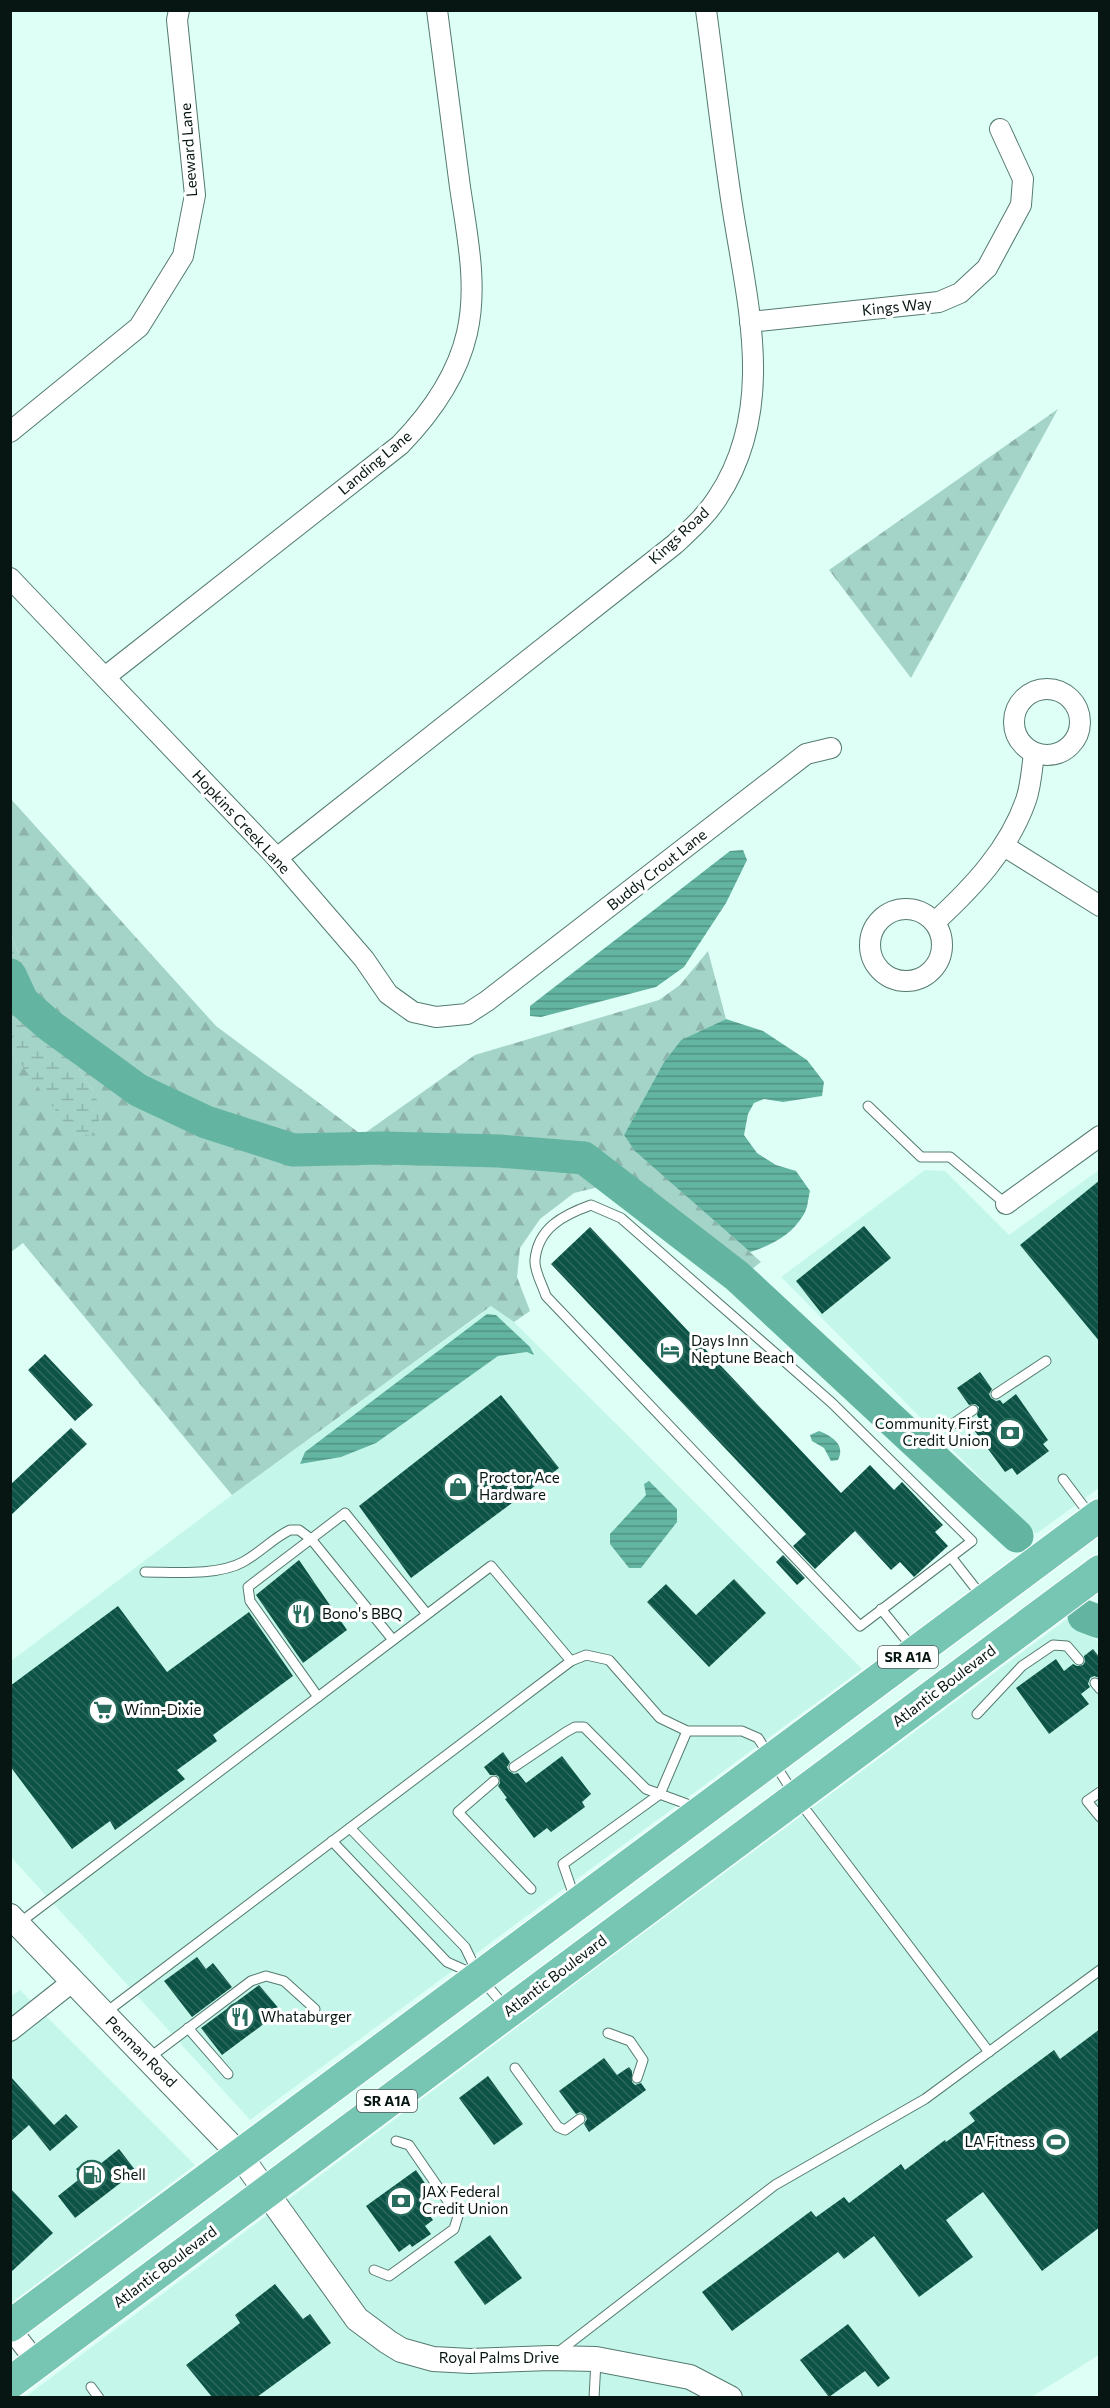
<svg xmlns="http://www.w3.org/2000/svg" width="1110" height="2408" font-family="Commissioner,sans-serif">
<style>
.built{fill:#c4f7e9}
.forest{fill:url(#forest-firs)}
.wetland{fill:url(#wetland-marsh)}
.water{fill:url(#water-rules)}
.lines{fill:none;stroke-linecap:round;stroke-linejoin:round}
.river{stroke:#63b5a2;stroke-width:33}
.building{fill:url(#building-back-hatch)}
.service-casing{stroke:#547a70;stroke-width:11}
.minor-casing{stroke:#547a70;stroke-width:22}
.tertiary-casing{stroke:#547a70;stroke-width:26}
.trunk-casing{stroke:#fff;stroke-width:34}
.service{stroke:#fff;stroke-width:9}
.minor{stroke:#fff;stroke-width:20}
.tertiary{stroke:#fff;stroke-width:24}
.trunk{stroke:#77c6b4;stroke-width:32}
.labels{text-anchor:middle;stroke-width:6;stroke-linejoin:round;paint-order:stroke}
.shield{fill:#fff;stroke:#515c5a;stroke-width:1.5}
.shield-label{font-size:14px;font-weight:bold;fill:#071613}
.street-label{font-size:15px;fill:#071613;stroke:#fff}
.poi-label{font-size:15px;fill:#071613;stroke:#fff;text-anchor:start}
</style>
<defs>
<pattern id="forest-firs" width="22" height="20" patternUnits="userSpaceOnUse" patternTransform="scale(1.5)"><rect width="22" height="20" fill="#a4d3c7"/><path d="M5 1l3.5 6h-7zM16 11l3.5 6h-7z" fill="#8cb4aa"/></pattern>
<pattern id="wetland-marsh" width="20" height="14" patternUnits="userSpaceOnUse" patternTransform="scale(1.5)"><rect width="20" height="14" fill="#a4d3c7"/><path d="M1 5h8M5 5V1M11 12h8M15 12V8" fill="none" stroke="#8cb4aa"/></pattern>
<pattern id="water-rules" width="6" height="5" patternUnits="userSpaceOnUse" patternTransform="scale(1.5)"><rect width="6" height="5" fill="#63b5a2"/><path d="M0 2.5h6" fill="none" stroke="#509283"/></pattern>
<pattern id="building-back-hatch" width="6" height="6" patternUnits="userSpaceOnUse" patternTransform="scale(1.5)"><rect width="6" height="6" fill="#0c5346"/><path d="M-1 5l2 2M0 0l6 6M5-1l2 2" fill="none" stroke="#2e675d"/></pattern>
</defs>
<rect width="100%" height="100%" fill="#defff6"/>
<g class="built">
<polygon points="925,1170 945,1171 1009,1235 1099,1170 1099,1488 1036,1534 781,1277"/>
<polygon points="492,1306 514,1322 862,1669 250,2120 11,1857 11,1661 232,1495"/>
<polygon points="1067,1619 1099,1642 1099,2355 1030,2398 24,2398 596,1968"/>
<polygon points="20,1990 195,2165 11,2303 10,1997"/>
</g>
<g class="forest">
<polygon points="1058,409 911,678 829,570"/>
<polygon points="10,798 216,1026 362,1135 475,1055 659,1000 680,985 708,951 726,1019 681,1040 664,1062 624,1135 636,1151 761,1262 734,1283 607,1185 574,1193 540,1219 520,1248 517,1277 530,1311 514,1322 491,1306 232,1495 23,1243 11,1252 11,1051 41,1088 94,1092 44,1019 11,934"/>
</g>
<polygon class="wetland" points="11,934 44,1019 94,1092 102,1115 91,1136 70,1130 11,1051"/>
<g class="water">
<polygon points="743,850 747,860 726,903 684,967 656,987 541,1017 530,1016 530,1006 730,851"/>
<path d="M 726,1019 L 763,1031 L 807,1060 L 824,1082 L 822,1096 L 783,1102 L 764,1099 L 754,1103 L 748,1114 L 744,1135 L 757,1153 L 776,1165 L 796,1171 L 810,1191 C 808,1198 808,1208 804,1214 C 792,1235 772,1245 750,1252 L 635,1151 L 624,1135 L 664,1062 L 681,1040 Z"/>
<polygon points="487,1314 496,1315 530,1347 534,1355 527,1352 498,1356 376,1443 341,1457 300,1464 305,1452"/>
<path d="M 819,1431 C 832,1436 846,1445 838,1460 L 831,1461 L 824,1448 L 812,1441 L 810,1435 Z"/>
<polygon points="649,1481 677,1509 677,1522 641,1568 629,1568 610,1544 610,1534 646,1495 644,1484"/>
</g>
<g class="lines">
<g class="river">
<polyline points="10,975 22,1001 49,1025 138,1090 206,1122 293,1150 383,1148 499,1151 584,1158 737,1276 1017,1536"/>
<polyline points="1084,1616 1100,1622"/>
</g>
</g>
<g class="building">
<polygon points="1100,1180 1100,1342 1020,1245"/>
<polygon points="864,1226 891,1258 822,1314 796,1281"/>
<polygon points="590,1227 841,1493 870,1465 894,1490 902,1482 943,1525 935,1532 948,1546 914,1577 900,1562 891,1570 855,1531 815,1569 793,1546 806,1534 551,1264"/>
<polygon points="45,1354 93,1405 75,1421 28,1370"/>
<polygon points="980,1372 992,1389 989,1394 991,1398 996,1401 1000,1400 1003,1404 1016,1394 1048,1440 1043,1444 1049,1451 1017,1475 1012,1468 1005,1472 971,1426 980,1420 977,1415 979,1407 975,1404 969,1405 957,1388"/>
<polygon points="501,1395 559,1468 411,1578 359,1506"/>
<polygon points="71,1428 87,1444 10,1516 10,1485"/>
<polygon points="783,1555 805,1578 797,1585 776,1562"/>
<polygon points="299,1560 347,1630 303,1663 256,1595"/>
<polygon points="734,1579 766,1613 709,1667 647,1602 666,1584 696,1615"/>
<polygon points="118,1606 167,1672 249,1612 293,1676 213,1735 217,1741 177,1770 185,1779 115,1830 110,1821 72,1849 10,1766 10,1686"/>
<polygon points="1093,1649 1100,1658 1100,1678 1094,1676 1090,1678 1088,1684 1090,1687 1081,1694 1089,1704 1049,1734 1016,1688 1056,1659 1064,1671 1073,1664 1077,1666 1083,1665 1085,1662 1084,1656"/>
<polygon points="503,1752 510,1762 507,1767 509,1771 514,1774 518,1773 526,1783 562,1756 591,1794 582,1802 585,1807 551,1832 547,1828 534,1838 505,1799 507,1798 498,1786 500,1783 499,1777 496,1775 490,1775 484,1767"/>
<polygon points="197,1957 206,1969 213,1963 232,1987 192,2017 164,1981"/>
<polygon points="259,1985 281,2011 222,2055 201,2028"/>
<polygon points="1100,2029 1100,2227 1042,2271 983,2192 946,2220 973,2257 919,2297 874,2236 844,2259 838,2252 732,2331 702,2292 811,2211 816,2217 844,2197 849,2203 901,2164 905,2170 945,2140 946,2142 975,2121 969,2113 1054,2050 1060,2059"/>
<polygon points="604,2058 617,2075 629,2067 632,2071 632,2082 635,2085 641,2083 646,2090 589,2132 584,2124 587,2119 585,2115 580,2112 576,2114 559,2091"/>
<polygon points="10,2076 54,2125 66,2114 78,2127 50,2151 29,2125 10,2142"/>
<polygon points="488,2076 523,2124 494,2145 459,2098"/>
<polygon points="119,2149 136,2171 75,2218 58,2196 82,2177 76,2169 88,2160 94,2169"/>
<polygon points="416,2170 433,2195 421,2204 433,2220 425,2226 431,2234 412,2247 410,2244 399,2252 366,2206"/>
<polygon points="10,2188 53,2233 10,2273"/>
<polygon points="490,2235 522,2278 485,2305 454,2262"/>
<polygon points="275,2284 303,2319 310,2314 331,2343 257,2397 212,2397 186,2365 240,2323 235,2315"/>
<polygon points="848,2324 890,2378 878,2387 865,2371 829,2397 800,2360"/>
</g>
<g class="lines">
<g class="service-casing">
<g id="service">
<polyline points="868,1106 921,1157 950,1157 1006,1204"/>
<path d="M 591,1205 L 621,1218 L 832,1403 L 972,1541 L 860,1626 L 546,1296 C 543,1286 534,1271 535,1260 C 538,1228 563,1215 591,1205 Z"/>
<polyline points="996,1394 1046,1361"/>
<polyline points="953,1424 973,1410"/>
<polyline points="1063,1479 1090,1515"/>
<polyline points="951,1557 983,1598"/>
<path d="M 145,1572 C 174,1572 218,1576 243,1562 C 260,1553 273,1538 290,1530 L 299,1530 L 311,1539 L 345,1513 L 427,1614"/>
<polyline points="881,1609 912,1647"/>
<polyline points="1095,1683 1100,1689"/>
<polyline points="318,1697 250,1601 248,1587 311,1539 393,1640"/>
<polyline points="977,1714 1022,1666 1053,1645 1067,1646 1079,1660"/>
<polyline points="514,1767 566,1732 575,1727 584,1727 646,1789 695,1807"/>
<polyline points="494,1781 458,1812 531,1889"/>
<polyline points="1100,1792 1087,1801 1100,1817"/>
<polyline points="350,1828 465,1947 479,1976 507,2009"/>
<polyline points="332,1841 447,1962 474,1974"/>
<polyline points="575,1899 563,1864 660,1794 687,1731"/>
<polyline points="18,1924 491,1566 571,1661"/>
<polyline points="105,2013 571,1661 586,1655 609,1660 660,1718 687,1731 742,1731 758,1738 796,1797 989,2052"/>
<polyline points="188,2028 228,2074"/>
<polyline points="608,2033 630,2041 643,2060 637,2078"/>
<polyline points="149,2058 251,1981 266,1976 284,1981 315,2009"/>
<polyline points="515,2068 558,2127 565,2130 580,2119"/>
<polyline points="374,2270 389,2276 454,2229 458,2216 409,2145 396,2141"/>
<polyline points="557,2353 775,2185 925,2099 1100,1970"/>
<polyline points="91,2387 99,2398"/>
<polyline points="594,2398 596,2361"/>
</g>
</g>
<g class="minor-casing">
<g id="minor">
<polyline points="750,322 939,302 960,293 987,268 1021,205 1023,179 1000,129"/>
<polyline points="10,432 139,327 183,256 195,195 177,20 179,10"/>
<polyline points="10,578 277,858 364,959 388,994 413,1012 436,1017 467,1014 487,1001 806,754 831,748"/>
<path d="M 105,677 L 400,445 C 431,413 457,377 467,333 C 478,285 467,235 460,187 C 452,128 445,69 437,10"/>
<circle cx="1047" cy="722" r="33"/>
<polyline points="1004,846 1100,906"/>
<path d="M 277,858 L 675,544 C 691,529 707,515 718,497 C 777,407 747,303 732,205 C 722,140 715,75 706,10"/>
<circle cx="906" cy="945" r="36"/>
<path d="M 935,922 C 973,887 1009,849 1026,800 C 1031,786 1032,768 1034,753"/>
<polyline points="1006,1204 1100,1136"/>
<polyline points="10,2031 72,1982"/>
<polyline points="10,2328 37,2363"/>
</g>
</g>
<g class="tertiary-casing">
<polyline id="tertiary" points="10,1916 239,2154 357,2319 388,2342 401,2350 433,2359 470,2361 550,2358 596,2359 690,2377 730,2398"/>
</g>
<g class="trunk-casing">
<g id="trunk">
<polyline points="10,2326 1100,1515"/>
<polyline points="10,2383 1100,1571"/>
</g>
</g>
<use href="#service" class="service"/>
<use href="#minor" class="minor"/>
<use href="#tertiary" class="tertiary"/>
<use href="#trunk" class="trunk"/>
</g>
<defs>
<g id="hotel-ring" transform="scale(1.5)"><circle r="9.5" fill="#fff" stroke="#286c5d" stroke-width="1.5"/><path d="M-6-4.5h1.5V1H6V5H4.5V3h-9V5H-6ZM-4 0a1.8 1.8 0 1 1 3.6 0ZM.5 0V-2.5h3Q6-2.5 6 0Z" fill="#286c5d"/></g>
<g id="bank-ring" transform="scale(1.5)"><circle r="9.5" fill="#fff" stroke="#286c5d" stroke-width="1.5"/><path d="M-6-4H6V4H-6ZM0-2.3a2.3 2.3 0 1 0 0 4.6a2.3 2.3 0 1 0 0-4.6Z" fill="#286c5d"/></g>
<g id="shop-ring" transform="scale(1.5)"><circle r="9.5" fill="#fff" stroke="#286c5d" stroke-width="1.5"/><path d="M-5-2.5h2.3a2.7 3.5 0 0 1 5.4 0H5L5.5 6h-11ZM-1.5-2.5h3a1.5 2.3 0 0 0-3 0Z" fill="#286c5d"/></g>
<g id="restaurant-ring" transform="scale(1.5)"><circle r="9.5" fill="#fff" stroke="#286c5d" stroke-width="1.5"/><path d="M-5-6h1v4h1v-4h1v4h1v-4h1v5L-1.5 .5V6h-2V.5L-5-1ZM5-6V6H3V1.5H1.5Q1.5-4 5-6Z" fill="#286c5d"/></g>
<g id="supermarket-ring" transform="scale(1.5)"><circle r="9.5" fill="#fff" stroke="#286c5d" stroke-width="1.5"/><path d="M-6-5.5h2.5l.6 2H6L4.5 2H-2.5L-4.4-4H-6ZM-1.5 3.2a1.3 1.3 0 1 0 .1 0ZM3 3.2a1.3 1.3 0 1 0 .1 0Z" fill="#286c5d"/></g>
<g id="stadium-ring" transform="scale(1.5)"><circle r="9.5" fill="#fff" stroke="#286c5d" stroke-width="1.5"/><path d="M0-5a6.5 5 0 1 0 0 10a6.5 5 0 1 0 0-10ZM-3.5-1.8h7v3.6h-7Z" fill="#286c5d"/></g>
<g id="fuel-ring" transform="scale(1.5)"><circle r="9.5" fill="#fff" stroke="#286c5d" stroke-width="1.5"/><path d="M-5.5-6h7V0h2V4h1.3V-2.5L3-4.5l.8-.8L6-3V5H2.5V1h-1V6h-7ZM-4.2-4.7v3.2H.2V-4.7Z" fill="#286c5d"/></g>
</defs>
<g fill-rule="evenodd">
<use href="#hotel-ring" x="670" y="1350"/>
<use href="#bank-ring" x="1010" y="1433"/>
<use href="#shop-ring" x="458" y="1487"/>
<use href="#restaurant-ring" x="301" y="1614"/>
<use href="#supermarket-ring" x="103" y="1710"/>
<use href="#restaurant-ring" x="240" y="2017"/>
<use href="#stadium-ring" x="1056" y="2142"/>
<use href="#fuel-ring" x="92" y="2175"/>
<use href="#bank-ring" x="401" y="2201"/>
</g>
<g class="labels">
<g class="shield">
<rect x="878" y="1646" width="60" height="22" rx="4.5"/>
<rect x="357" y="2090" width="60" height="22" rx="4.5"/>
</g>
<g class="shield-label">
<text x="908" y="1662">SR A1A</text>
<text x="387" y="2106">SR A1A</text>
</g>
<g class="street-label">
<text transform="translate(189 150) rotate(-94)" y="5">Leeward Lane</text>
<text transform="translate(897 307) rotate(-6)" y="5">Kings Way</text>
<text transform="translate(375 463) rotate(-40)" y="5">Landing Lane</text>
<text transform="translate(679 536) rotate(-43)" y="5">Kings Road</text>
<text transform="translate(241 822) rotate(47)" y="5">Hopkins Creek Lane</text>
<text transform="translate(657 870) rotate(-38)" y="5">Buddy Crout Lane</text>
<text transform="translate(944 1686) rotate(-37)" y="5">Atlantic Boulevard</text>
<text transform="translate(555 1976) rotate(-37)" y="5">Atlantic Boulevard</text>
<text transform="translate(141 2052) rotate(45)" y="5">Penman Road</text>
<text transform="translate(165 2267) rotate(-37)" y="5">Atlantic Boulevard</text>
<text x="499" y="2363">Royal Palms Drive</text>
</g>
<g class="poi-label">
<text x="691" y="1346">Days Inn<tspan x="691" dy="17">Neptune Beach</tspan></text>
<text x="989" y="1429" text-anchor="end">Community First<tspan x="989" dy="17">Credit Union</tspan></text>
<text x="479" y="1483">Proctor Ace<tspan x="479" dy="17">Hardware</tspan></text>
<text x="322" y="1619">Bono's BBQ</text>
<text x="124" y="1715">Winn-Dixie</text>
<text x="261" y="2022">Whataburger</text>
<text x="1035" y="2147" text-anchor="end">LA Fitness</text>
<text x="113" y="2180">Shell</text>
<text x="422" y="2197">JAX Federal<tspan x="422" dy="17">Credit Union</tspan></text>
</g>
</g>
<rect width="1110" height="2408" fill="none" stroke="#071613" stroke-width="24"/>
</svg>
